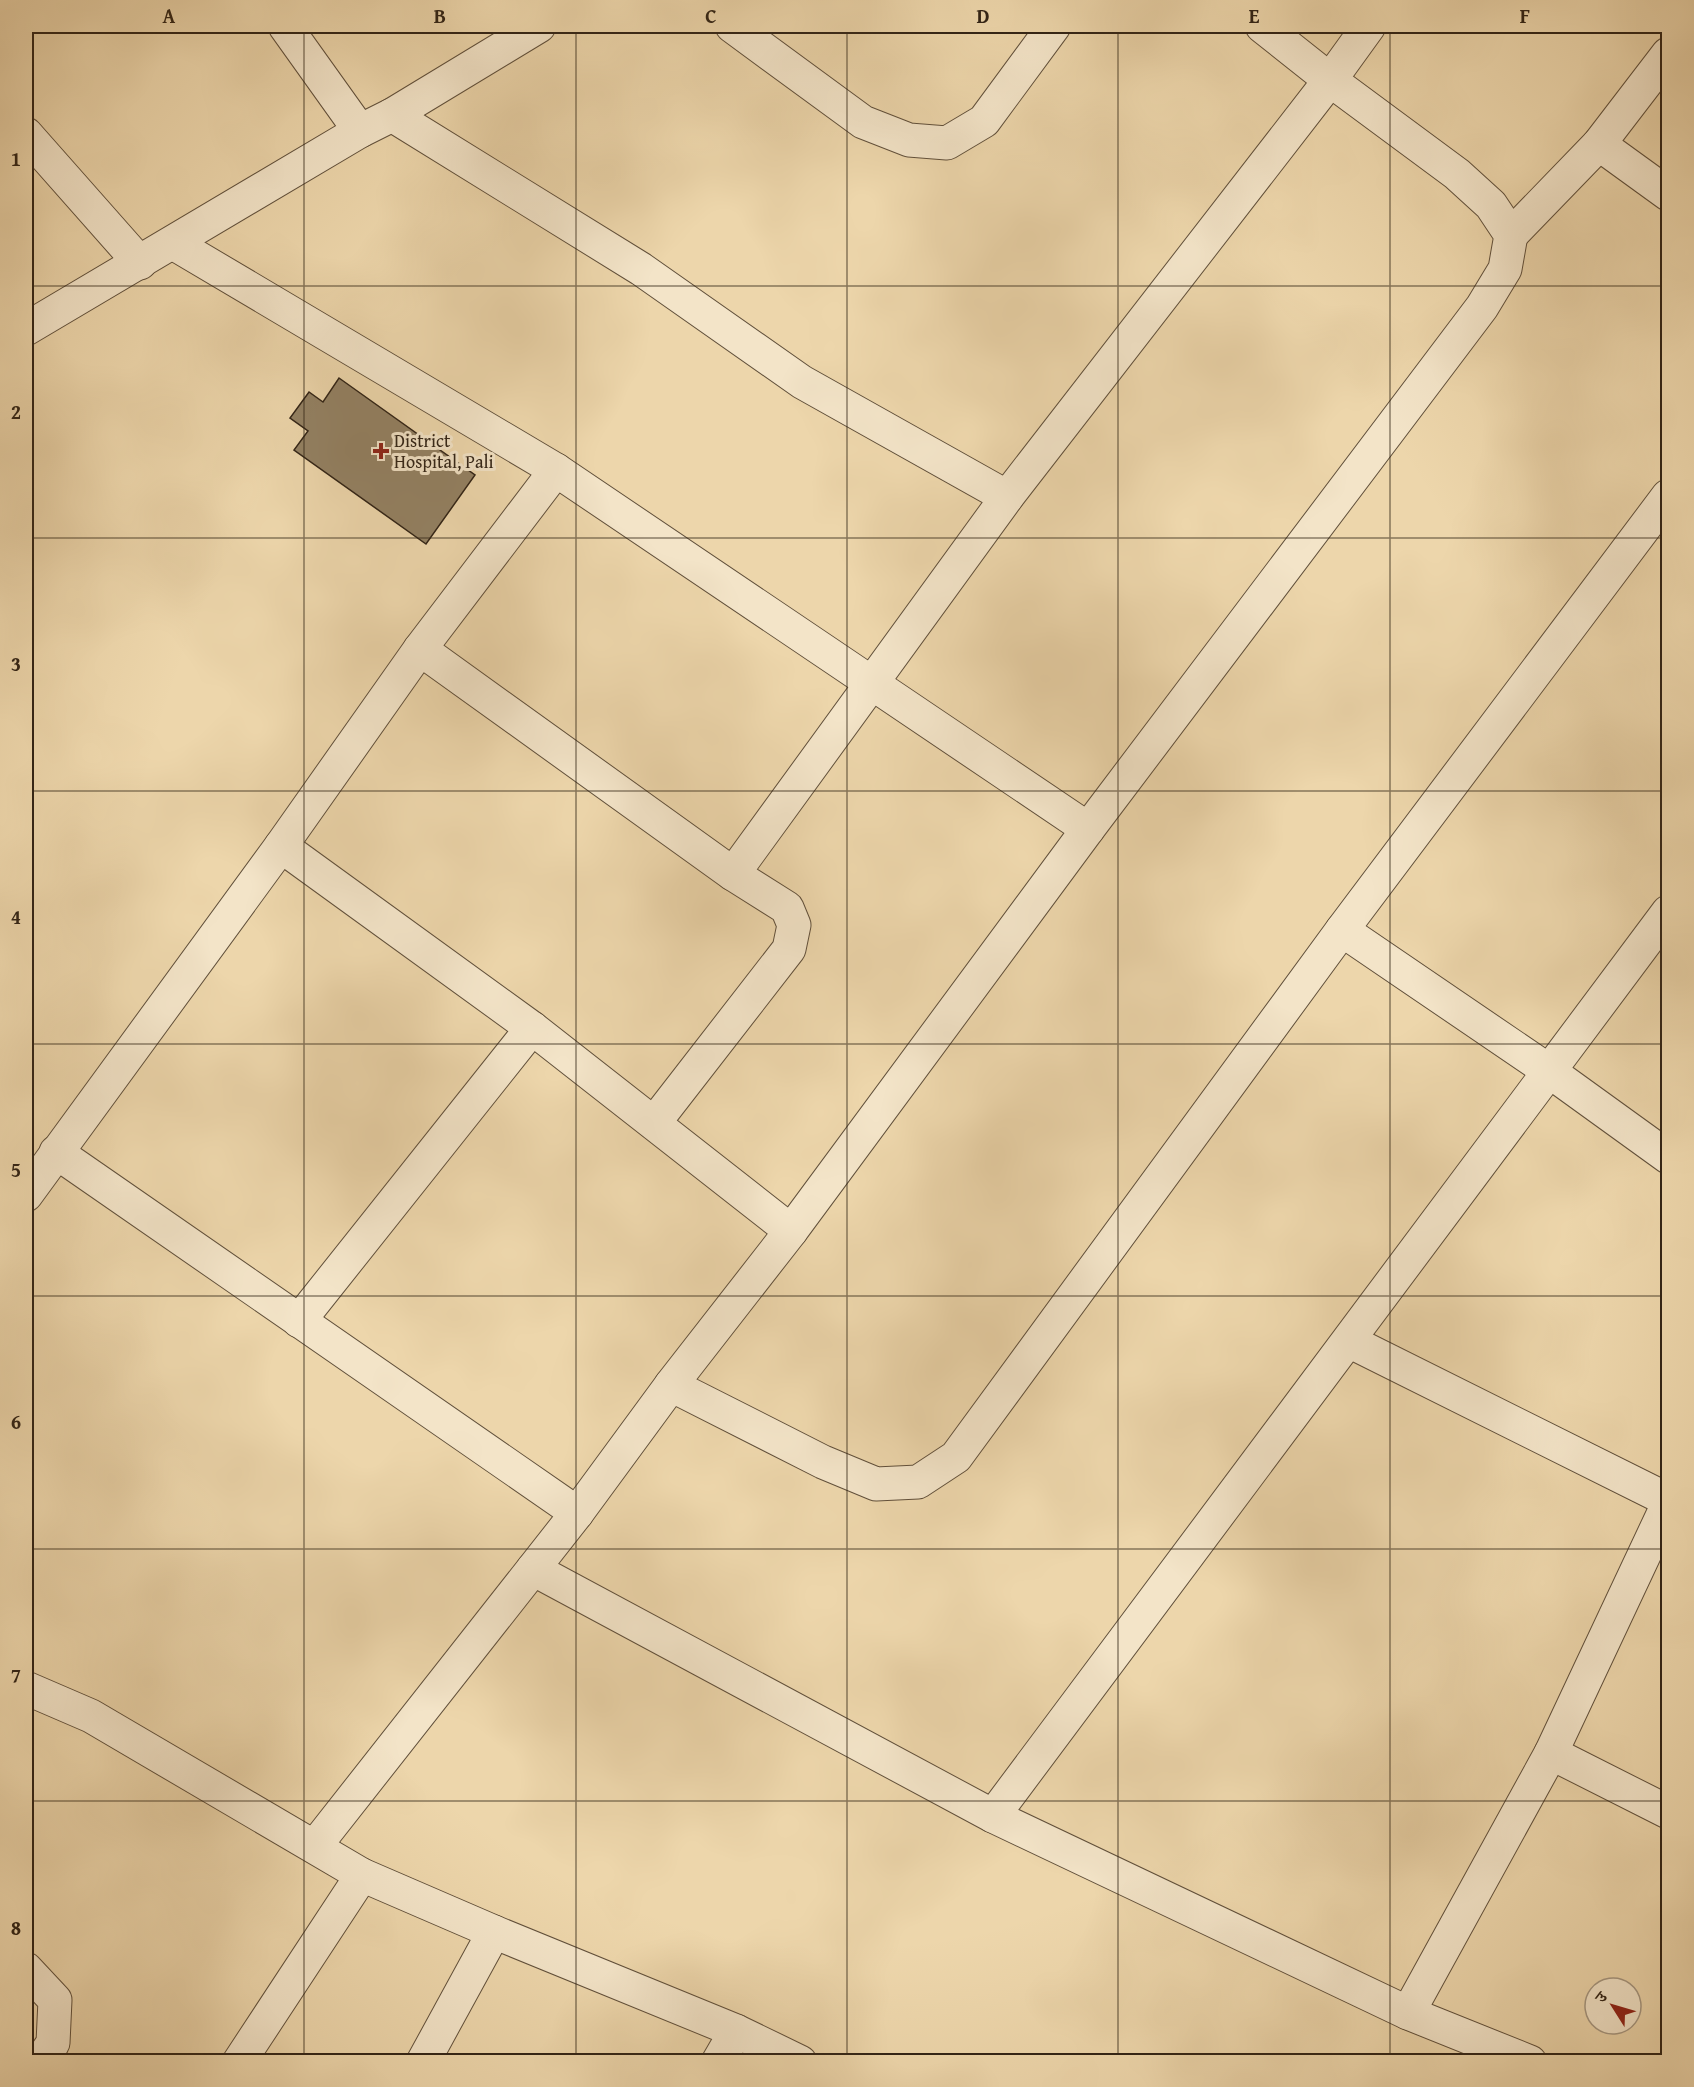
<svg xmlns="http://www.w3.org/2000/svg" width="1694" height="2087" font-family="'Gentium Book Plus','Noto Serif Devanagari',serif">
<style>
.building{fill:#938163;stroke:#322416;stroke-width:1.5}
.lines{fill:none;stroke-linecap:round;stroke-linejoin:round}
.minor-casing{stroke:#61503b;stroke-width:35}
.tertiary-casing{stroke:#61503b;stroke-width:35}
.minor{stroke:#f3e4c8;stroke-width:33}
.tertiary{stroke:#f3e4c8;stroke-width:33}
.grid{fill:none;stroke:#322416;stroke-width:1.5;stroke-opacity:0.55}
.poi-dot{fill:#8f2418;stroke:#f3e4c8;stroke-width:2}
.labels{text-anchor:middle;stroke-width:6;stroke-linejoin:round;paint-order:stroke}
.poi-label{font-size:18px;fill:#322416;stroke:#f3e4c8;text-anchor:start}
.neatline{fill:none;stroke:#322416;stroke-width:2}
.grid-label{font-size:20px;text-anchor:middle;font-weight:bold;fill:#322416}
</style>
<rect width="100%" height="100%" fill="#edd6ab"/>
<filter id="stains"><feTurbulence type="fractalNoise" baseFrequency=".00333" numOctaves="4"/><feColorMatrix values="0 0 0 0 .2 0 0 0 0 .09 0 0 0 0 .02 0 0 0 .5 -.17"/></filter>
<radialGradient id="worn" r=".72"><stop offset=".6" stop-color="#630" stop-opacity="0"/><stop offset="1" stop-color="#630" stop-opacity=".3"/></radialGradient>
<polygon class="building" points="339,378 475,475 426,544 294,450 308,431 290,418 309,392 323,402"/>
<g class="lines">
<g class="minor-casing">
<g id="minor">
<polyline points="285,26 360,131"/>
<polyline points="732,26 863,122 909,140 947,143 984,121 1054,26"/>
<polyline points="392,115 641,269 802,382 1007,497"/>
<polyline points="26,134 140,263"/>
<polyline points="1599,144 1668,194"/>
<polyline points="1511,235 1599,144 1668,54"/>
<polyline points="173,243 556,470 1088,829"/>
<polyline points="26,329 360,131 392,115 539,26"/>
<polyline points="420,649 733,874 787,908 794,925 789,949 654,1123"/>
<polyline points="281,846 532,1028 791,1231"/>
<polyline points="733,874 1007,497 1330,80 1369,26"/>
<polyline points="1342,930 1549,1071 1668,1157"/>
<polyline points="56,1152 577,1513"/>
<polyline points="26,1195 281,846 420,649 556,470"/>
<polyline points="299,1321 532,1028"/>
<polyline points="1349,1341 1668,1500"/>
<polyline points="671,1385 823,1462 876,1484 918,1482 956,1457 1342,930 1668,496"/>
<polyline points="533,1569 993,1816 1408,2013 1530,2062"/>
<polyline points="1551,1753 1668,1812"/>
<polyline points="993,1816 1668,912"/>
<polyline points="26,1969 55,2000 53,2043 40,2062"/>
<polyline points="1408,2013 1551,1753 1668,1504"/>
<polyline points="239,2062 362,1875"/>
<polyline points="423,2062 494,1932"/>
<polyline points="718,2062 736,2031"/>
</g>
</g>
<g class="tertiary-casing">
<g id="tertiary">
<polyline points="26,1688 91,1716 362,1875 494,1932 736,2031 800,2062"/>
<polyline points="315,1846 577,1513 671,1385 791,1231 1088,829 1482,307 1505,269 1511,235 1491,205 1457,174 1330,80 1262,26"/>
</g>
</g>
<use href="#minor" class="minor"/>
<use href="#tertiary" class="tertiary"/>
</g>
<path class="grid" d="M 304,26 L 304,2062M 576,26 L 576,2062M 847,26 L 847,2062M 1118,26 L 1118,2062M 1390,26 L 1390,2062M 26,286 L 1668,286M 26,538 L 1668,538M 26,791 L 1668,791M 26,1044 L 1668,1044M 26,1296 L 1668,1296M 26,1549 L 1668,1549M 26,1801 L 1668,1801"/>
<path class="poi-dot" d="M378 442h6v6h6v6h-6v6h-6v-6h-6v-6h6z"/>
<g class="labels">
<g class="poi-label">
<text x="394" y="447">District<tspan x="394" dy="21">Hospital, Pali</tspan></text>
</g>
</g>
<rect width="1694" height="2087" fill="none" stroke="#edd6ab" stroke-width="66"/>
<g transform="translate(1613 2006) rotate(307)"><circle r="28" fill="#f3e4c8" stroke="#a69781" stroke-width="1.5"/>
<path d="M0-4.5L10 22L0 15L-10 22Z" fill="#8f2418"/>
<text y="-9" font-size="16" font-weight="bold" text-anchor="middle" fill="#322416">उ</text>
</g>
<rect x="33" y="33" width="1628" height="2021" class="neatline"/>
<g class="grid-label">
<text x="169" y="23">A</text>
<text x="440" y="23">B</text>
<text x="711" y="23">C</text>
<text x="983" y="23">D</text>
<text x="1254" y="23">E</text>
<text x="1525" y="23">F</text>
<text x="16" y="166">1</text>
<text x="16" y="419">2</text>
<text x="16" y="671">3</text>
<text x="16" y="924">4</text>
<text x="16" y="1177">5</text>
<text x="16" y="1429">6</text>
<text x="16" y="1682">7</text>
<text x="16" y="1935">8</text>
</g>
<rect width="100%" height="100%" filter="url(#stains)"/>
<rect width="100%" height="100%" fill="url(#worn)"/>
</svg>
